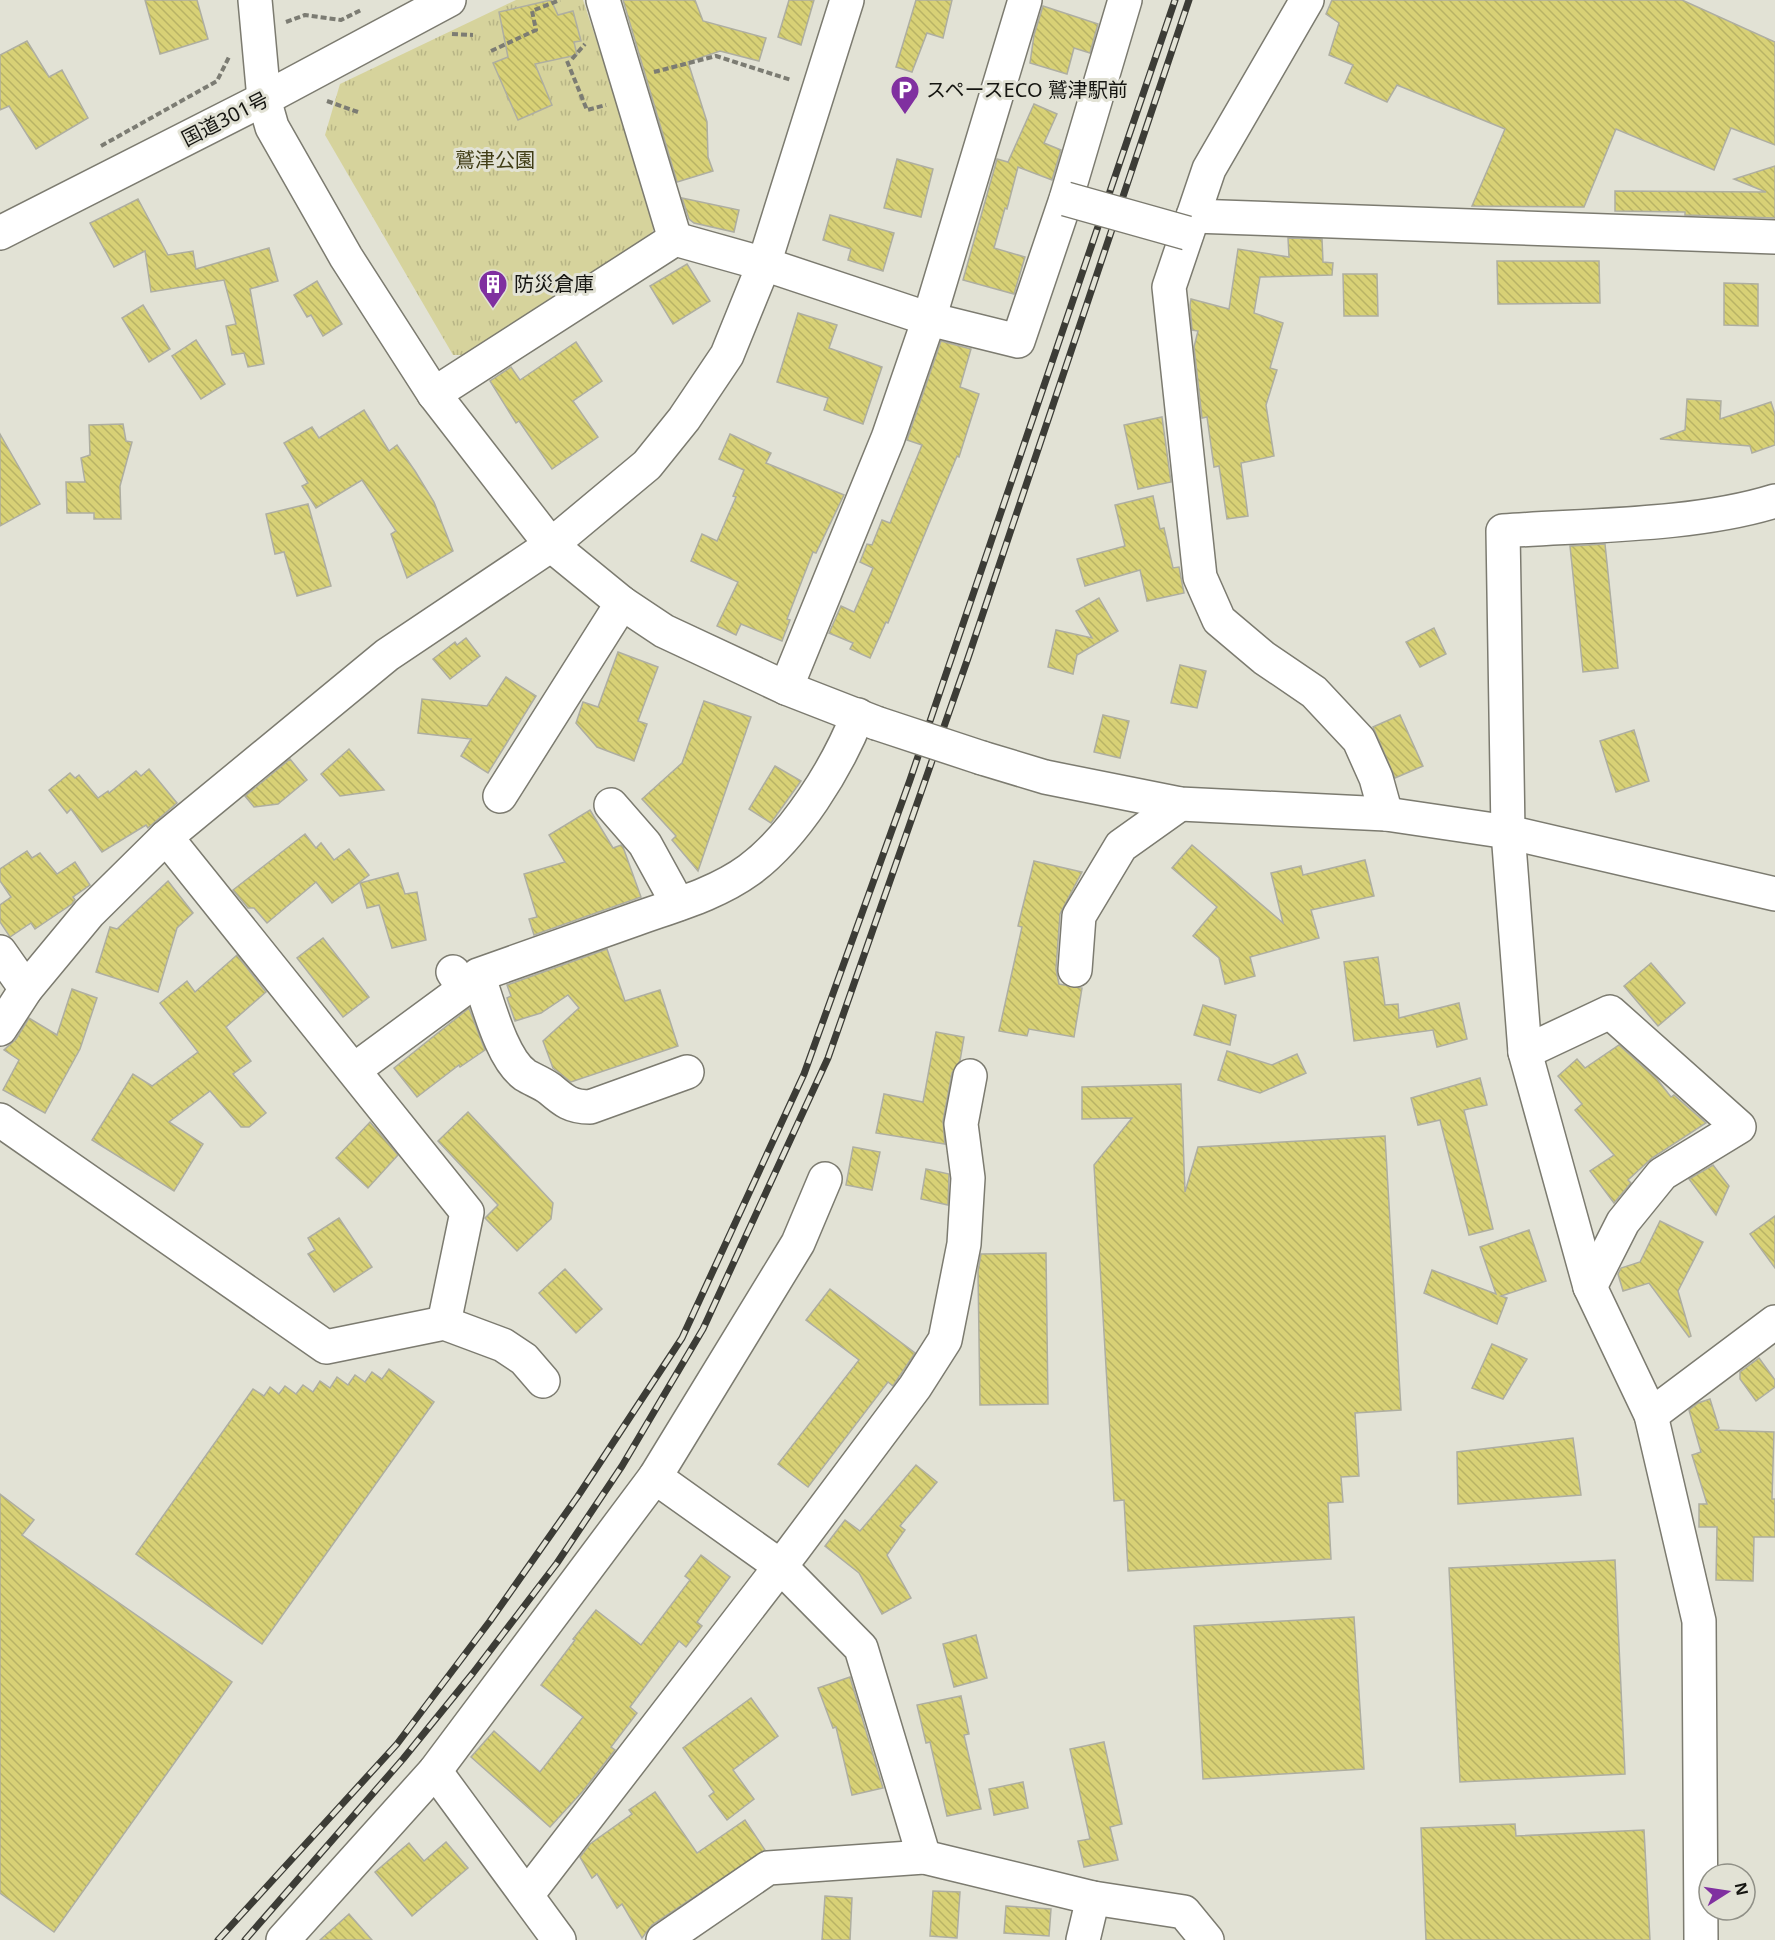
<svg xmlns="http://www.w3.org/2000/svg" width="1775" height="1940" font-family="'Noto Sans','Noto Sans JP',sans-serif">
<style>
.park{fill:url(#park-tufts)}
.building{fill:url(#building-back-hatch);stroke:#aeaea1;stroke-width:1.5}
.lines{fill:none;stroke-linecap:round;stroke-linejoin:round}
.minor-casing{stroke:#7c7b70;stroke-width:36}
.major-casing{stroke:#7c7b70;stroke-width:36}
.highway-casing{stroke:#7c7b70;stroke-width:36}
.path{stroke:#7c7c73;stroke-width:4;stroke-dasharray:6 3;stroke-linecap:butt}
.minor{stroke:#fff;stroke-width:33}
.major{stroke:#fff;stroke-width:33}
.highway{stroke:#fff;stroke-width:33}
.rail-casing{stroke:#3c3c36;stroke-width:7}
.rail{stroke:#e2e2d5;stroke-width:4.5;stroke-dasharray:14;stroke-linecap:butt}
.minor-bridge-casing{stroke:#7c7b70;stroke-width:36;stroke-linecap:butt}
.minor-bridge{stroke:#fff;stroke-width:33}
.labels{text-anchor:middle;stroke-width:6;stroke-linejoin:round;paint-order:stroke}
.poi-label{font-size:20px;fill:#151511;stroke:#e2e2d5;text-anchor:start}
.street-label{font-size:20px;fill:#151511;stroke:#e2e2d5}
.park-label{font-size:20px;fill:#403d16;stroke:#e2e2d5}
</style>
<defs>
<pattern id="park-tufts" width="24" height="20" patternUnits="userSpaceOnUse" patternTransform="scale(1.5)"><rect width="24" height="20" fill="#d6d39c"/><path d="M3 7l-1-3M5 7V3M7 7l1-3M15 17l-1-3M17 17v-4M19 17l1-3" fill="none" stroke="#b7b485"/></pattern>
<pattern id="building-back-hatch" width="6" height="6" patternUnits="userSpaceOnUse" patternTransform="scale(1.5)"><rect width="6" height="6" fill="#d8d176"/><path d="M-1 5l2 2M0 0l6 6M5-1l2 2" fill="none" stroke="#b8b365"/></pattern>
</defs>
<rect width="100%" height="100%" fill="#e2e2d5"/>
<polygon class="park" points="516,0 583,0 656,219 651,238 464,355 453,355 325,135 340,84"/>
<g class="building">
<polygon points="145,0 197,0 208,39 160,54"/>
<polygon points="551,0 558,15 573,11 581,41 574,42 577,55 535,64 552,105 518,120 493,63 508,57 499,12"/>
<polygon points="623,0 695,0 703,21 766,38 759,61 720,51 688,62 707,122 708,157 713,171 677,182"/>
<polygon points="789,0 814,0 801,45 778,37"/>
<polygon points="916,0 952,0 943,38 927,33 912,72 896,67"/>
<polygon points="1332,0 1682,0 1775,42 1775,145 1731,128 1714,170 1616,129 1584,207 1472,206 1505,129 1397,85 1387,102 1345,83 1353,65 1329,55 1339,23 1326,14"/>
<polygon points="1043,6 1098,24 1090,53 1074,48 1067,74 1030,63 1034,35"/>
<polygon points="27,41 49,77 62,70 88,118 36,149 9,106 0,110 0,55"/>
<polygon points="1034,104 1057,114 1044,143 1061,150 1052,180 1018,167 1007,209 1005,208 994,248 1025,257 1014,294 963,280 997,159 1008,162"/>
<polygon points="897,159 933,169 921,217 884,208"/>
<polygon points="1775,166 1775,218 1685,215 1685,212 1615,211 1615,191 1766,192 1734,179"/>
<polygon points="682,198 739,210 734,232 694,223 689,219"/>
<polygon points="138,199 168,255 193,251 196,269 269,248 278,281 250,289 264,364 248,367 244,353 232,355 226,326 236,324 224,280 151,292 145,251 114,267 90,223"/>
<polygon points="830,215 894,233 883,271 848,260 851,249 823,240"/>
<polygon points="1288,238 1322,239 1323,262 1333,263 1332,275 1260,277 1254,313 1283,323 1270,368 1277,370 1266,405 1274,456 1241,463 1248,516 1227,519 1219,466 1214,467 1207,417 1202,418 1194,347 1198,331 1192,330 1190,305 1191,299 1229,309 1238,249 1289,257"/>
<polygon points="1497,261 1599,261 1600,303 1498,304"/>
<polygon points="687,264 710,301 673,324 650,286"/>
<polygon points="1343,274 1377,274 1378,316 1344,316"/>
<polygon points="317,281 342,324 323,336 311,315 307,317 294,295"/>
<polygon points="1724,283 1758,284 1758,326 1724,325"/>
<polygon points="143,305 170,349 149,362 122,318"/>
<polygon points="798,313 837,325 829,348 882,367 863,424 824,410 828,398 777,382"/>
<polygon points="196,340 225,384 201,399 172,356"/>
<polygon points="941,341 971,349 960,387 979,394 959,457 957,456 888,623 886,622 870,658 850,649 853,643 829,633 841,606 854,612 873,568 860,562 867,544 872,545 882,520 890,523 922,445 907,440"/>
<polygon points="576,342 602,381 573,401 598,437 552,469 519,421 516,423 490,381 511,367 520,380"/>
<polygon points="1687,399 1721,401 1720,419 1771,402 1775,414 1775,445 1752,453 1750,446 1660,439 1685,430"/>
<polygon points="364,410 389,451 397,445 415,471 434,502 453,551 407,578 391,534 396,531 362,480 316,508 302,486 308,483 284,443 312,427 319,438"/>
<polygon points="1162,417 1171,482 1138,489 1124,425"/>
<polygon points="123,424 126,441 132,442 120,486 121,519 94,519 94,513 67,513 66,482 85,482 81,458 90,455 89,425"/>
<polygon points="0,434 40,504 0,526"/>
<polygon points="730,434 771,453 766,463 844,495 816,553 813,552 787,619 790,620 782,641 741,624 736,635 717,626 738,582 691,561 702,534 717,541 736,497 733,496 744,470 719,459"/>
<polygon points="1153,496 1160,529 1164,528 1173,568 1179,567 1184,593 1147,601 1140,570 1085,586 1077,559 1125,546 1115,505"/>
<polygon points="308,504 331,586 297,596 284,552 275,554 266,514"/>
<polygon points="1605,544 1618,668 1583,672 1570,546"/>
<polygon points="1099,598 1118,631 1077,655 1073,674 1048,667 1056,630 1092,638 1076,611"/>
<polygon points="1434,628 1446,654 1420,667 1406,642"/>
<polygon points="466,638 480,656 450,679 433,659 455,642 457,645"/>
<polygon points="618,652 658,667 638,721 647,724 634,761 597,747 576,723 583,702 598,707"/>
<polygon points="1180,665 1206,671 1197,708 1171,703"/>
<polygon points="506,677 536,696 488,773 461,756 471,739 418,733 422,699 487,706"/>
<polygon points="704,701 751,717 698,871 672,840 676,836 642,799 682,763"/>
<polygon points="1103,715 1129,721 1120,758 1094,752"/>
<polygon points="1400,715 1423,766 1395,778 1373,727"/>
<polygon points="1634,730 1649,781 1616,792 1600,741"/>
<polygon points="349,749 384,790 340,796 321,774"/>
<polygon points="290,759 307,780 278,804 254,807 245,796"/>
<polygon points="775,766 801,781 771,823 749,809"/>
<polygon points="149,769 177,803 148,828 146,825 102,852 71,809 67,813 49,790 70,773 75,778 79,775 98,798 108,791 109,793 136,771 141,776"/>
<polygon points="590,810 613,848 621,845 623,847 641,897 534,935 529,919 537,917 524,874 565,862 549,835"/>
<polygon points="305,834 316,848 321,843 334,860 349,849 369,875 332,903 316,882 267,923 254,908 248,908 233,890"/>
<polygon points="1192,845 1283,923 1271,873 1301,866 1303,875 1365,860 1374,896 1311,910 1319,938 1250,957 1255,976 1225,984 1219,958 1193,936 1217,907 1172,868"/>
<polygon points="27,851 32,858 40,853 57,874 75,862 90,885 73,897 75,900 72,904 35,929 31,923 10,937 0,922 0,905 11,897 0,881 0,869"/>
<polygon points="1034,861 1082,872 1060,914 1056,969 1059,984 1082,988 1074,1037 1029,1029 1027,1036 999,1031 1022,927 1018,926"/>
<polygon points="398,873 405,894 417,892 426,940 392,948 379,905 367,908 360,883"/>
<polygon points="168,881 193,913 177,928 158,992 96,972 110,927 117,929"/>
<polygon points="323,938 369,997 343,1017 297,958"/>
<polygon points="607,949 625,1001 660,990 678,1046 571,1082 553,1068 543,1041 579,1008 568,995 541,1013 515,1021 507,998 511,996 507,985"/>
<polygon points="237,955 266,992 226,1027 251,1061 233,1074 266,1113 249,1127 241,1127 210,1091 169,1122 203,1144 174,1191 92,1140 133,1074 152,1086 198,1052 160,1003 187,981 195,992"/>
<polygon points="1378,957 1385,1005 1398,1004 1399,1018 1459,1003 1467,1039 1437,1047 1433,1030 1354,1041 1344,962"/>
<polygon points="1651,963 1685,1003 1658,1026 1624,986"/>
<polygon points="72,989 97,998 80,1049 45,1113 3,1090 19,1060 4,1050 16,1039 29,1018 57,1035"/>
<polygon points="1203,1005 1236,1015 1230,1045 1194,1035"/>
<polygon points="469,1008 485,1050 460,1067 459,1065 417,1097 394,1068"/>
<polygon points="936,1032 964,1037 960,1061 952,1073 943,1121 945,1144 876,1133 884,1094 923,1102"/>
<polygon points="1619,1045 1657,1079 1671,1097 1674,1095 1706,1123 1652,1158 1628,1180 1631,1183 1614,1203 1590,1171 1614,1155 1575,1110 1582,1104 1558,1076 1577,1059 1585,1068"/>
<polygon points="1227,1051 1272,1065 1297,1054 1306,1073 1260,1093 1218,1080"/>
<polygon points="1480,1078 1487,1105 1464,1110 1493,1229 1469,1235 1440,1120 1418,1125 1411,1098"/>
<polygon points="1181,1084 1185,1192 1198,1147 1385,1136 1401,1410 1355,1413 1359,1476 1341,1477 1343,1502 1328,1503 1331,1559 1128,1571 1124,1500 1114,1501 1094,1165 1132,1118 1082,1119 1082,1087"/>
<polygon points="468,1112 553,1203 551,1219 517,1251 485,1218 498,1205 438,1141"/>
<polygon points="370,1122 398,1155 368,1188 336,1158"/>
<polygon points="853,1147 880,1152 872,1190 846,1185"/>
<polygon points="1713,1165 1729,1186 1716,1215 1689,1179"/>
<polygon points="926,1169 949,1174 948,1205 921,1199"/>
<polygon points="1775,1216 1775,1268 1750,1234"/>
<polygon points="339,1218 372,1267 334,1292 308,1254 315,1250 308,1238"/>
<polygon points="1660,1221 1703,1242 1678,1291 1691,1336 1689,1337 1649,1283 1623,1291 1618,1274 1621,1268 1640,1262"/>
<polygon points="1529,1230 1546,1281 1501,1296 1507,1298 1497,1324 1424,1293 1432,1270 1496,1294 1480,1247"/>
<polygon points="1046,1253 1048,1404 980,1405 978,1271 981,1254"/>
<polygon points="565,1269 602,1309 576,1333 539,1293"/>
<polygon points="830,1289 915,1353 893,1386 888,1382 808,1487 778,1464 859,1360 806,1320"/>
<polygon points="1492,1344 1527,1359 1503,1399 1472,1388"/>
<polygon points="1759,1358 1775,1380 1775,1387 1756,1401 1740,1379 1740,1372"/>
<polygon points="389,1369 434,1402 262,1644 136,1554 253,1389 264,1396 270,1387 279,1394 285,1386 296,1394 303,1385 313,1392 320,1381 330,1388 337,1377 348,1385 355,1375 365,1382 372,1372 382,1379"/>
<polygon points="1710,1399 1719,1428 1716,1430 1774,1432 1772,1499 1775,1499 1775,1537 1754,1537 1753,1581 1716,1580 1717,1527 1699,1527 1699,1504 1707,1504 1692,1455 1701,1452 1689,1410 1698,1403"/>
<polygon points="1573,1438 1581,1495 1458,1504 1457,1452"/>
<polygon points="916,1465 937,1482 900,1526 905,1530 887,1555 911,1598 882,1614 859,1573 825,1546 845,1520 860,1531"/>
<polygon points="0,1494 34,1520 22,1535 232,1682 54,1932 0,1893"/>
<polygon points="701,1555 730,1577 697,1622 702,1626 686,1647 679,1641 630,1707 637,1713 611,1747 615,1750 583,1791 550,1827 471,1757 494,1731 540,1772 583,1717 541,1685 575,1640 573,1639 596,1610 641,1645 690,1580 685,1576"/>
<polygon points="1615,1560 1625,1774 1460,1782 1449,1568"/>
<polygon points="1354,1617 1364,1769 1203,1779 1194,1626"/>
<polygon points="976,1635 987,1678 954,1687 943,1644"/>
<polygon points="850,1677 883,1788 852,1795 836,1727 833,1728 818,1688"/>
<polygon points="961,1696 969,1734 964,1735 981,1809 947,1816 930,1742 926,1743 917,1705"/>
<polygon points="751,1698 778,1736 733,1770 754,1799 727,1820 709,1796 714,1792 683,1748"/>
<polygon points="1104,1742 1122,1824 1110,1827 1118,1860 1084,1867 1078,1841 1090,1839 1070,1749"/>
<polygon points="1023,1782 1028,1808 994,1815 989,1789"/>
<polygon points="655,1792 697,1853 745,1820 765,1850 652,1925 642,1938 622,1904 617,1908 597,1874 592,1878 580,1857 590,1844 632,1814 629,1810"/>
<polygon points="1515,1824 1516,1836 1644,1830 1650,1940 1426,1940 1421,1828"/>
<polygon points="446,1842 468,1868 412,1916 375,1872 409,1843 424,1861"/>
<polygon points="933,1891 960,1892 957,1938 930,1936"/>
<polygon points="825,1896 852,1898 850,1940 822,1940"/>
<polygon points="1006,1906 1051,1909 1049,1936 1004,1933"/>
<polygon points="349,1914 372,1940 320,1940"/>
</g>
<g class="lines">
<g class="minor-casing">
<g id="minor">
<polyline points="603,0 675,239"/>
<polyline points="1307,0 1209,169 1169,287 1200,577 1219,620 1264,658 1314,692 1359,740 1376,778 1386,814"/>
<polyline points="264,99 272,127 346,257 434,394 551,545 622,603 664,631 786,688 876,723"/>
<polyline points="1193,216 1775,237"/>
<polyline points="434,394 675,239 764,264 929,319 1018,341 1066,199 1125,0"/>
<polyline points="786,688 888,438 929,319 1025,0"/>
<polyline points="982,758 1045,777 1180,804 1386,814 1508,832 1775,894"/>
<polyline points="500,796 622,603"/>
<polyline points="611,805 645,844 678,904"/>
<polyline points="166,837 467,1212 444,1323"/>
<polyline points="0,952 26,989"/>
<polyline points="1075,970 1079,916 1121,846 1180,804"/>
<polyline points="0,1029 26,989 89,913 166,837 387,655 551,545 647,465 684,419 727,355 764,264 847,0"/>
<polyline points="1525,1052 1610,1012 1739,1127 1662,1174 1623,1222 1590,1287"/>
<polyline points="354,1070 464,989 453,972"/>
<path d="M 687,1072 L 590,1107 C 571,1107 564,1101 550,1089 C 542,1083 533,1080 525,1075 C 501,1058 488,1002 478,975 C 531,956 584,937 636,919 C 675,905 716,894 749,870 C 795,836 837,768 858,715"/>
<polyline points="0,1120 326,1347 444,1323 503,1345 524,1359 543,1381"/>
<polyline points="1651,1415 1775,1322"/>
<polyline points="655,1477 798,1243 825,1179"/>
<polyline points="435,1771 559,1940"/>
<polyline points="527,1895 793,1550 915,1387 945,1340 964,1244 968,1178 961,1124 970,1076"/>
<polyline points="283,1940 435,1771 655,1477 780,1566 861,1648 924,1857"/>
<polyline points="663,1940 768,1868 924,1857 1093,1898 1184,1912 1207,1940"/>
<polyline points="1083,1940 1093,1898"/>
<path d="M 1701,1940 L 1699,1621 L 1651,1415 L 1590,1287 L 1525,1052 L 1508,832 L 1503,531 C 1588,525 1695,526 1775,501"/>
</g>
</g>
<g class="major-casing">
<polyline id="major" points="255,0 264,99"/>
</g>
<g class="highway-casing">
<polyline id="highway" points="0,233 264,99 449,0"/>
</g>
<g class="path">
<polyline points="286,22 305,15 341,20 361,10"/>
<polyline points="452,34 473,35"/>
<polyline points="491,51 536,30 532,11 560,0"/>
<polyline points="572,59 585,44"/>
<polyline points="567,61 587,110 606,105"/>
<polyline points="654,72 716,56 791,80"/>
<polyline points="327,101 358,112"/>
<polyline points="101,146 217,81 229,57"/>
</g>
<use href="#minor" class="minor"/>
<use href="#major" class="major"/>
<use href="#highway" class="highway"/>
<g class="rail-casing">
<g id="rail">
<polyline points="218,1940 397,1744 490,1621 578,1496 682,1338 804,1074 910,780 1175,0"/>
<polyline points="245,1940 403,1759 473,1673 557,1563 622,1466 703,1329 828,1058 968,658 1189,0"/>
</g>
</g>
<use href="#rail" class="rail"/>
<g class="minor-bridge-casing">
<g id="minor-bridge">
<polyline points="1066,199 1187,233"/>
<polyline points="876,723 982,758"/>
</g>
</g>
<use href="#minor-bridge" class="minor-bridge"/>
</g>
<defs>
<g id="parking-pin" transform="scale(1.5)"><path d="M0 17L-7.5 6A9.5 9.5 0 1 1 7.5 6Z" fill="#8030a0" stroke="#e2e2d5"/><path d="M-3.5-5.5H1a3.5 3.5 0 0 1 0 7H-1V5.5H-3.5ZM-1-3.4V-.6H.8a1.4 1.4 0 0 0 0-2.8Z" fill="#fff"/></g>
<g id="building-pin" transform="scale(1.5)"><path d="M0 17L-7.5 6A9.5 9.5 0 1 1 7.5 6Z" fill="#8030a0" stroke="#e2e2d5"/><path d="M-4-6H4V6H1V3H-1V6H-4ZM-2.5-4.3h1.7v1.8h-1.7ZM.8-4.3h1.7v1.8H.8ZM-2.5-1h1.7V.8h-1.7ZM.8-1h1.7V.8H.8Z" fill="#fff"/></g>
</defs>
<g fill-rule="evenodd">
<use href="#parking-pin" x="905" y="90"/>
<use href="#building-pin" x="493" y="284"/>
</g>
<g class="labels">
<g class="poi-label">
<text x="926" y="97">スペースECO 鷲津駅前</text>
<text x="514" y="291">防災倉庫</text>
</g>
<g class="street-label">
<text transform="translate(225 119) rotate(-27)" y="7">国道301号</text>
</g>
<g class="park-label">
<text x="495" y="167">鷲津公園</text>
</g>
</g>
<g transform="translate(1727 1892) rotate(78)"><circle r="28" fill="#e2e2d5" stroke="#909087" stroke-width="1.5"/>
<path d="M0-4.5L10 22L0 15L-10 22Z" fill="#8030a0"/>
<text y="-9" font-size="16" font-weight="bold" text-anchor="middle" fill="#151511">N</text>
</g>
</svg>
